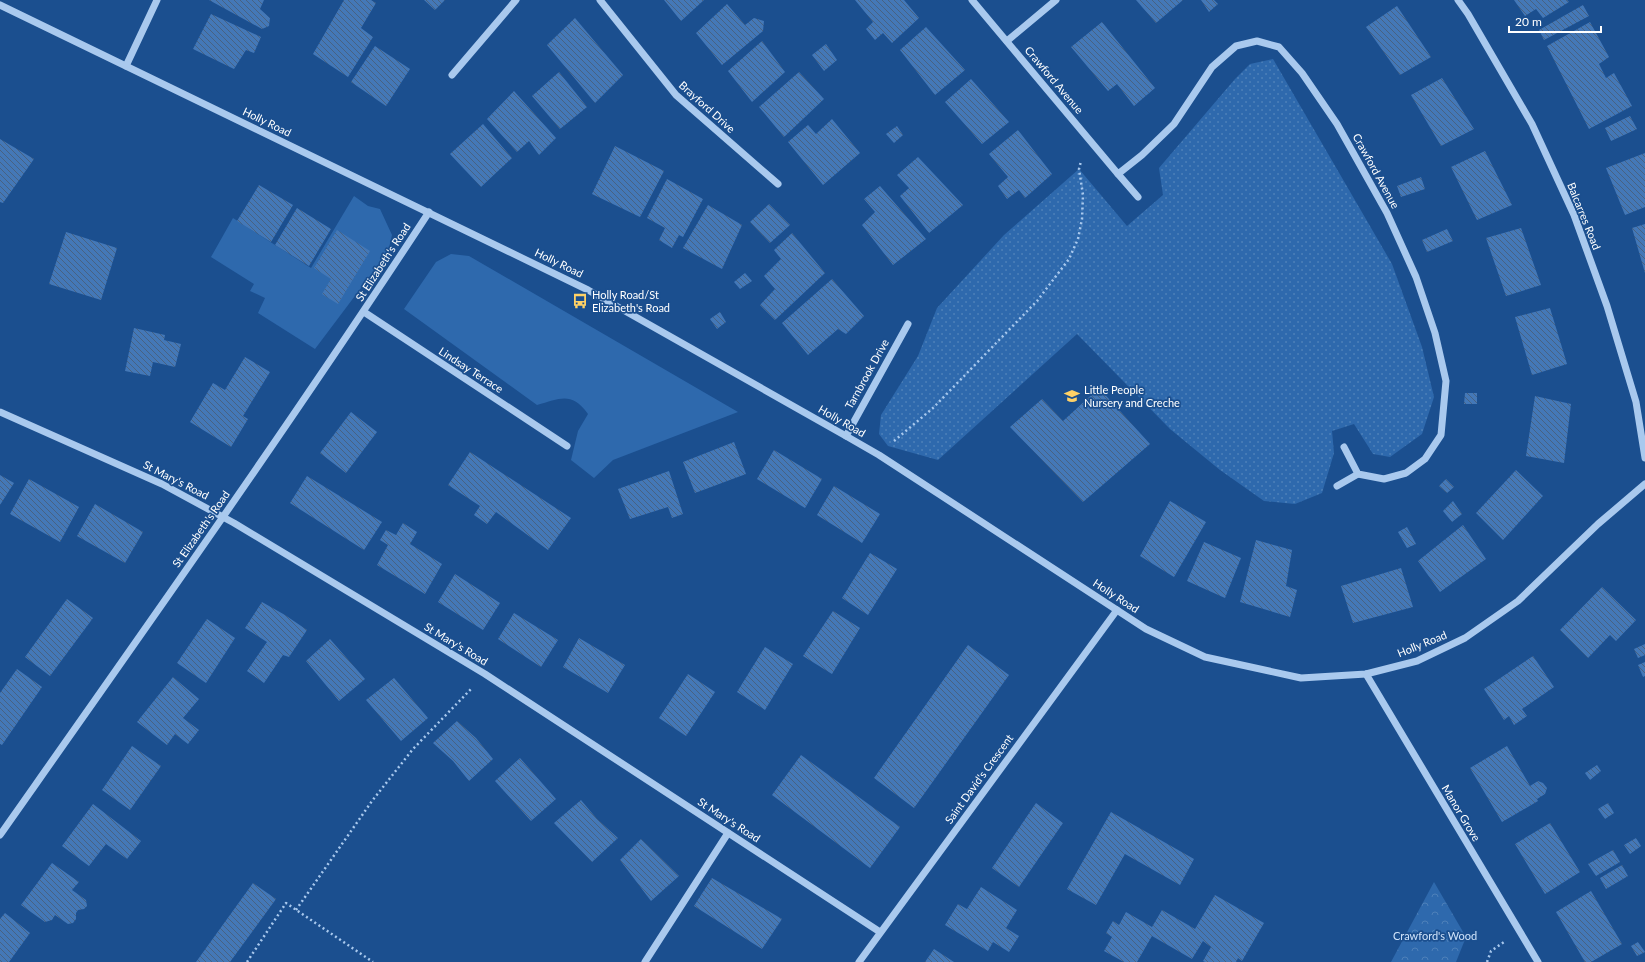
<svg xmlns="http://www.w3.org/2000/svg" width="1645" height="962" font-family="Lato,sans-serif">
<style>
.green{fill:#2e69ad}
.forest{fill:url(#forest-crowns)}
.park{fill:url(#park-dots)}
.building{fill:url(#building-back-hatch)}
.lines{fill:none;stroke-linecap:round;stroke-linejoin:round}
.path{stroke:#a9c9ee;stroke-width:2.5;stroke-dasharray:2 3;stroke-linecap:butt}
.minor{stroke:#a9c9ee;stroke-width:7}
.labels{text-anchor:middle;stroke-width:3.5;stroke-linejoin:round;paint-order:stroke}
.street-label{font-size:11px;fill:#fff;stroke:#1b4f8f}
.poi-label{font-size:11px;fill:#fff;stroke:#1b4f8f;text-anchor:start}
.park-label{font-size:11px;fill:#cfe3fa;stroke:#1b4f8f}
</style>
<defs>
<pattern id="forest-crowns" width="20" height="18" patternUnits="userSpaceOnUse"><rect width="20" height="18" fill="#2e69ad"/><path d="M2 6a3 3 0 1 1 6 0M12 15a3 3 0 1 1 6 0" fill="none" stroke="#4d80b9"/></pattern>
<pattern id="park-dots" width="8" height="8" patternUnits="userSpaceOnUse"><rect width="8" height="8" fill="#2e69ad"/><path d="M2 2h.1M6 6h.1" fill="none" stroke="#4d80b9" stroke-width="1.8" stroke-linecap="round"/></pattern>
<pattern id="building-back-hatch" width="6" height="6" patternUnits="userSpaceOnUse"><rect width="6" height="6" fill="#4478b7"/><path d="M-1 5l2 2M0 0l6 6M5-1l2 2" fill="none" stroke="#486282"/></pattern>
</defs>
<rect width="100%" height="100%" fill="#1b4f8f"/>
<g class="green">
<polygon points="354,196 368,206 380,209 392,235 388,252 315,349 258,313 265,298 250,291 254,284 211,257 233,218 311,268"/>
<path d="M 451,254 L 469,256 L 738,412 L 613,460 L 594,478 L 571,460 L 578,431 L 588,414 C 571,391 560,399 537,405 L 404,309 L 436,262 Z"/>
</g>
<polygon class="forest" points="1434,882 1466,937 1456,962 1391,962"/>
<polygon class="park" points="1273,59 1392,264 1422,347 1434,397 1422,434 1390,457 1373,454 1354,424 1332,431 1334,453 1322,493 1295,504 1264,501 1220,470 1170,429 1077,334 938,460 888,446 879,434 881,415 918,356 937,308 1004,235 1079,169 1127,226 1163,195 1159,168 1235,79 1250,64"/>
<g class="building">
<polygon points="209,0 264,0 260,9 270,18 269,26 262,29"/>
<polygon points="344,0 371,0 376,3 361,28 373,37 348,77 313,54"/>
<polygon points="424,0 445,0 435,10"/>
<polygon points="664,0 704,0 681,21"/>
<polygon points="855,0 904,0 919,18 892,43 883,33 875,40 866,29 873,22"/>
<polygon points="1136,0 1183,0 1156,23"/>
<polygon points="1201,0 1214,0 1218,4 1209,12"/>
<polygon points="1514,0 1567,0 1569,2 1543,18 1536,9 1525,16"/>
<polygon points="727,4 745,25 754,18 764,21 763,31 722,65 696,33"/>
<polygon points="1583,5 1589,16 1544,40 1539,30"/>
<polygon points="1397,6 1431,57 1400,75 1366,27"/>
<polygon points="211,14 261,37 254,53 246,50 234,69 193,49"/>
<polygon points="575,18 623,75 595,103 547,45"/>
<polygon points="1102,22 1155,88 1134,106 1117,84 1108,91 1071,47"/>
<polygon points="1590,22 1609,57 1599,64 1606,78 1614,73 1632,106 1589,129 1547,46"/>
<polygon points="926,27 965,70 935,95 900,50"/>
<polygon points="762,41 785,72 752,102 728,71"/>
<polygon points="826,44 837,60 824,71 812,55"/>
<polygon points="375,46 410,69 386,106 351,82"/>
<polygon points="559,72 587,107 560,129 532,96"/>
<polygon points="799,72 824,99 784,137 759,107"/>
<polygon points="1442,78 1474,129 1441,146 1411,95"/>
<polygon points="971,79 1009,122 982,144 945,102"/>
<polygon points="514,91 556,138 539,155 529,141 517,152 487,119"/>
<polygon points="1630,116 1637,129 1611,141 1605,128"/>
<polygon points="832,119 860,153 823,185 788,142 808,125 816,134"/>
<polygon points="483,124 512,158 481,187 450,154"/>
<polygon points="897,126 903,135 894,143 886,134"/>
<polygon points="1018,130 1052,174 1025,198 1019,190 1007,199 998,186 1008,177 989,154"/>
<polygon points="0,139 34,159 3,203 0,202"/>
<polygon points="615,146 664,171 640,217 592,194"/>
<polygon points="1485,151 1512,205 1477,220 1451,167"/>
<polygon points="1645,153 1645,207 1625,215 1606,168"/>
<polygon points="918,157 963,205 929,233 900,196 909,188 897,175"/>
<polygon points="1421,177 1425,189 1401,197 1397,186"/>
<polygon points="667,179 703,199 683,237 679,235 672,248 659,240 665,228 647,218"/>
<polygon points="259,185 293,205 271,242 237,221"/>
<polygon points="880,186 926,239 893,265 862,225 875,212 864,199"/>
<polygon points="769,204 790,225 770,243 750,222"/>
<polygon points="708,205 742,225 722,269 683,248"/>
<polygon points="297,208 331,229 309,266 275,245"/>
<polygon points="1645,224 1645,273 1632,228"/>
<polygon points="1521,228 1541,285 1506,296 1486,238"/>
<polygon points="1447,229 1453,241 1427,252 1422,240"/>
<polygon points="337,230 370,251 338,304 322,294 331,279 314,268"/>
<polygon points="66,232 117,248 101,300 49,284"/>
<polygon points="792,233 825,273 775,320 760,305 775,289 764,276 781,259 774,250"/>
<polygon points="745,273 752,281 740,289 734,282"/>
<polygon points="832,279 864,316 846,334 838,329 808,355 782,323"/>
<polygon points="1550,308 1567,364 1532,375 1515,317"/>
<polygon points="720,312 726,322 717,329 710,319"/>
<polygon points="134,328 165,335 164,340 181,344 175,367 153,362 150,376 125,371"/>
<polygon points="245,357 270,372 243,416 248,419 231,447 190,422 213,383 225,390"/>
<polygon points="1099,388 1150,444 1083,502 1010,427 1042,399 1063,421"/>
<polygon points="1465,393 1477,393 1477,404 1464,404"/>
<polygon points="1535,396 1571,404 1564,463 1526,456"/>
<polygon points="351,412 377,432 346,473 320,453"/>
<polygon points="734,442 746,474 695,493 683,462"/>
<polygon points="774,450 822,479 805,508 757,479"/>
<polygon points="470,452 571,518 548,550 496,512 487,524 474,515 480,506 448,485"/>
<polygon points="1516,470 1543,496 1503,540 1476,513"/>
<polygon points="669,471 683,514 672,518 668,507 630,519 618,489"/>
<polygon points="0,475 14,483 0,505"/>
<polygon points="307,476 382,522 364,550 290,503"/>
<polygon points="29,479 79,507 60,542 10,514"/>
<polygon points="1446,479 1454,487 1447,493 1439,486"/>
<polygon points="834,486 880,514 862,543 817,515"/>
<polygon points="1170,501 1206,522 1174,577 1140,556"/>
<polygon points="1453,501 1462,514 1452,522 1443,511"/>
<polygon points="95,504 143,532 125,563 77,536"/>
<polygon points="403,523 417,532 410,544 442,564 425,594 377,565 388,545 380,540 386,530 396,535"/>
<polygon points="1463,525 1486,559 1440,592 1418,561"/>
<polygon points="1407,527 1416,544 1407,548 1398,532"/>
<polygon points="1256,540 1292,550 1286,586 1297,590 1290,617 1240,602"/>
<polygon points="1204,542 1241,558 1225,598 1187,581"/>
<polygon points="870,553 897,569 868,615 842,598"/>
<polygon points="1401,568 1413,607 1353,623 1341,586"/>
<polygon points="455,574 500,603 483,630 438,602"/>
<polygon points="1602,587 1636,620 1616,641 1610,635 1588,658 1560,630"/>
<polygon points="67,599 93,618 50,676 25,657"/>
<polygon points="262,602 285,615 307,630 289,657 283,655 264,683 247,671 267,642 245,628"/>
<polygon points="833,611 860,628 832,674 803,656"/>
<polygon points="514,613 558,640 541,667 498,639"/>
<polygon points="207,619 235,638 206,683 177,663"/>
<polygon points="579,638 625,665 608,693 563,667"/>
<polygon points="330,639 365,679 339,701 306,661"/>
<polygon points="1645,644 1645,655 1638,658 1634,649"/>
<polygon points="968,645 1009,675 914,808 874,778"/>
<polygon points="765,647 793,664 765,710 737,692"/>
<polygon points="1533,656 1554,687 1522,709 1527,716 1514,725 1509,716 1504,720 1484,689"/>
<polygon points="1645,662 1645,676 1643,677 1638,665"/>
<polygon points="17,669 42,687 2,745 0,744 0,693"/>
<polygon points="688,674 715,692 686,736 659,718"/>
<polygon points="173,677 199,699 183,718 199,730 188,744 175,734 167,745 137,722"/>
<polygon points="394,678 428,718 401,741 366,700"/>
<polygon points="457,721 476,738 493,759 469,781 453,761 433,743"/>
<polygon points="132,746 161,766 130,810 102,790"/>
<polygon points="1507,746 1530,786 1538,781 1543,783 1547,788 1545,794 1537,799 1538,801 1502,822 1470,768"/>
<polygon points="801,755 900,827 870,868 772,795"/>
<polygon points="520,758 556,799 531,821 495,781"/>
<polygon points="1597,765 1601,771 1590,780 1585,773"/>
<polygon points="581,800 597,819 618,838 592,862 554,823"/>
<polygon points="1036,803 1063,823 1019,887 992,868"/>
<polygon points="1608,803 1614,813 1605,819 1598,809"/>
<polygon points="93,804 141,841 127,859 106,844 89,866 62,846"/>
<polygon points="1111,812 1194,859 1180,885 1125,854 1096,905 1067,889"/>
<polygon points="1550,823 1580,872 1545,894 1515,844"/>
<polygon points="1636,838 1641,846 1630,854 1624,845"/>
<polygon points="641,839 679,876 651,901 620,860"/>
<polygon points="1613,850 1620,862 1596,876 1588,864"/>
<polygon points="52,863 79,882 72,890 86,900 87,906 84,909 78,910 76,913 76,919 73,923 68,924 55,915 52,920 45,922 21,905"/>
<polygon points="1622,865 1628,876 1606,889 1600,878"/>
<polygon points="712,878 782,919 762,949 694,906"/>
<polygon points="253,883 276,899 230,962 196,962"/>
<polygon points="981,887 1017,910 1006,928 1019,936 1009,952 993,942 988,951 945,925 958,904 967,909"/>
<polygon points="1591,891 1622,944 1591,962 1585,962 1556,912"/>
<polygon points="1215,895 1264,923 1242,961 1238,958 1236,962 1205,962 1203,961 1211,947 1203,941 1192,959 1152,936 1137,962 1124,962 1104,951 1112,937 1106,933 1113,921 1119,925 1126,912 1152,927 1162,910 1195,929"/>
<polygon points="5,913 30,933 9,962 0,962 0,919"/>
<polygon points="1638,942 1645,952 1637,956 1631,946"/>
<polygon points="934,949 954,962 925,962"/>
</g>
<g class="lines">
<g class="path">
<polyline points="894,441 933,408 1037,301 1069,259 1078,239 1082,219 1083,195 1079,169 1081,161"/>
<polyline points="296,910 372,801 413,749 472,688"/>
<polyline points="247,962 286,903 373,962"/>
<polyline points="1487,962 1491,951 1504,942"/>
</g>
<g class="minor">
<polyline points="600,0 676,95 778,184"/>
<polyline points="972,0 1118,174 1142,155 1174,124 1212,67 1236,46 1257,41 1279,47 1302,73 1337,124 1387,213 1416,277 1435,333 1446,381 1441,435 1425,459 1406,473 1384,479 1358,474 1344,447"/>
<polyline points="1458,0 1468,14 1532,124 1574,215 1607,306 1636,402 1645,458"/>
<polyline points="0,5 588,290 846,436 879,455 1146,629 1205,657 1301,678 1366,674 1417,661 1465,638 1518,601 1598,524 1645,484"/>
<polyline points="1007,41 1056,0"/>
<polyline points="126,66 157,0"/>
<polyline points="452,75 516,0"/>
<polyline points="1118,174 1138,197"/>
<polyline points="364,312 567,446"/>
<polyline points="0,412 162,484 234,523 485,674 880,932"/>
<polyline points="846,436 908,324"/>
<polyline points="1337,486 1358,474"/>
<polyline points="1366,674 1538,962"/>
<path d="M 0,835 C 145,629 291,423 429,212"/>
<polyline points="645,962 728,833"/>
<polyline points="859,962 1117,610"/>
</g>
</g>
<defs>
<g id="bus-bare" transform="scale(1.2)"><path d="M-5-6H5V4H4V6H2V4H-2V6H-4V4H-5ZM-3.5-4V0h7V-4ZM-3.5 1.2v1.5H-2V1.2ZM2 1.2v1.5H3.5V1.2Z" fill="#ffd166" stroke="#1b4f8f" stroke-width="2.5" paint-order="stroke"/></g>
<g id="school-bare" transform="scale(1.2)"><path d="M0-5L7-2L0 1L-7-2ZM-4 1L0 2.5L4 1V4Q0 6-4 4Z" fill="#ffd166" stroke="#1b4f8f" stroke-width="2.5" paint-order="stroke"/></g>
</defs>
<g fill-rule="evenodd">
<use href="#bus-bare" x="580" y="301"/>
<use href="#school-bare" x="1072" y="396"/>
</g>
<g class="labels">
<g class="street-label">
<text transform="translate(1054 80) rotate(50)" y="4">Crawford Avenue</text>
<text transform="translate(707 107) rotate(42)" y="4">Brayford Drive</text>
<text transform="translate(267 122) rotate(26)" y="4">Holly Road</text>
<text transform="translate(1376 171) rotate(61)" y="4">Crawford Avenue</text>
<text transform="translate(1584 216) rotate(68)" y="4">Balcarres Road</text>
<text transform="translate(383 262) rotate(-57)" y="4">St Elizabeth's Road</text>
<text transform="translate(559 263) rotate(26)" y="4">Holly Road</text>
<text transform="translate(471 370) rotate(33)" y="4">Lindsay Terrace</text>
<text transform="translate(867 374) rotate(-61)" y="4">Tarnbrook Drive</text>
<text transform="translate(842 421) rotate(30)" y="4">Holly Road</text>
<text transform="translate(176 480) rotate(27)" y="4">St Mary's Road</text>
<text transform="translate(201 529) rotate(-55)" y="4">St Elizabeth's Road</text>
<text transform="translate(1116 596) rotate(33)" y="4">Holly Road</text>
<text transform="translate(456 644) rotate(31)" y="4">St Mary's Road</text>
<text transform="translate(1422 644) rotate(-22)" y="4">Holly Road</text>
<text transform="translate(979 779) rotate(-54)" y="4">Saint David's Crescent</text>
<text transform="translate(1461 813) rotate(59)" y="4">Manor Grove</text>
<text transform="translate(729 820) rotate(33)" y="4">St Mary's Road</text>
</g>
<g class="poi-label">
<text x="592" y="299">Holly Road/St<tspan x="592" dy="13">Elizabeth's Road</tspan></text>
<text x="1084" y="394">Little People<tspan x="1084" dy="13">Nursery and Creche</tspan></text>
</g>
<g class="park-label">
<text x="1435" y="940">Crawford's Wood</text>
</g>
</g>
<path d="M1509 26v6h92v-6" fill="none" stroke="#ffffff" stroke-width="2"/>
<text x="1515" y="26" font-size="12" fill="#ffffff" stroke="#1b4f8f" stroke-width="3" paint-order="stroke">20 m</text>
</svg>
